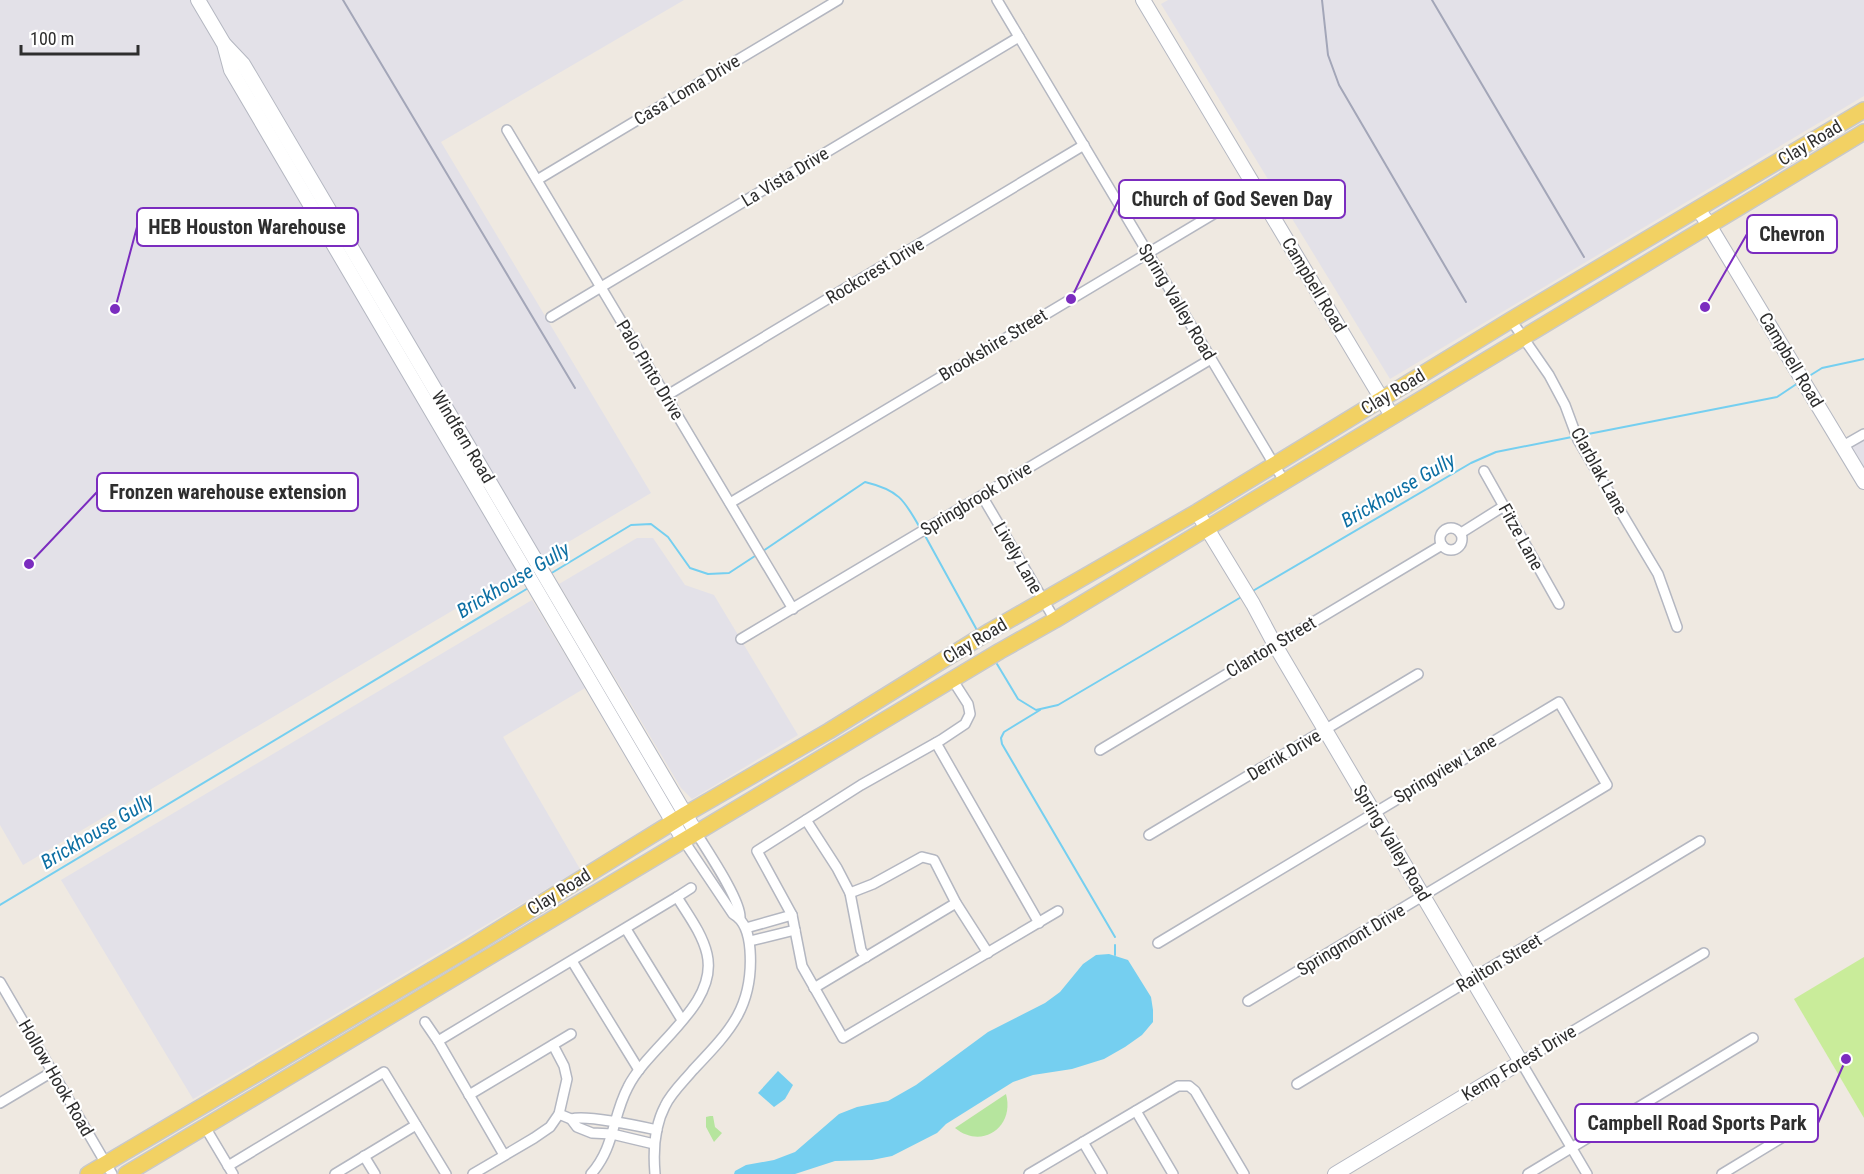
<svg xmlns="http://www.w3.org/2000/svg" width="1864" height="1174" font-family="'Roboto Condensed',sans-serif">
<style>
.industrial{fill:#e3e1e8}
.green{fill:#b6e59e}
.pitch{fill:#c9ec9a}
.water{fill:#75cff0}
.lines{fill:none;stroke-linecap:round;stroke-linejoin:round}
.stream{stroke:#75cff0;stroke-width:2}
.street-casing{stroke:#b4b7c1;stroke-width:12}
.secondary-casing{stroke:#b4b7c1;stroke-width:16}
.primary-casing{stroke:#c9c9c9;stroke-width:18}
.street{stroke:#fff;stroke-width:9}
.secondary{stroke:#fff;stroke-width:14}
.primary{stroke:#f2d163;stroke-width:15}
.rail{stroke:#a3a6b8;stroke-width:2}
.labels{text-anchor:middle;stroke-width:4.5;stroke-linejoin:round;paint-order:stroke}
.street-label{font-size:18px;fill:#2e2e2e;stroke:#fff}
.water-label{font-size:20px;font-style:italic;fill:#0d6fa3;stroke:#fff}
.leader{fill:none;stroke:#7b2cbf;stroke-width:2}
.callout-dot{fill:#7b2cbf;stroke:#fff;stroke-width:2}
.callout{fill:#fff;stroke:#7b2cbf;stroke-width:2}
.callout-label{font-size:20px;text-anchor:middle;font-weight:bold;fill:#2e2e2e}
</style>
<rect width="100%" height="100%" fill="#efe9e1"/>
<g class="industrial">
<polygon points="0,0 684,0 441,142 651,493 23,865 0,825"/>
<polygon points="1168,0 1864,0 1864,96 1390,379 1161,4"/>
<polygon points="1864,439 1864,474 1848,448"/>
<polygon points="637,538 653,538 685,585 714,595 798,735 692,799 681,788 559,584"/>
<polygon points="532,600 585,688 503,737 580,869 193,1099 61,880"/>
</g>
<g class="green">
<path d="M 1006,1094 C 1015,1127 982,1150 955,1128 Z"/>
<polygon points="710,1116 713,1116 715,1127 722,1133 714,1142 706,1127 706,1117"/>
</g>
<polygon class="pitch" points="1864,957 1864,1118 1794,999"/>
<g class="water">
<polygon points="1109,954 1128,960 1151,997 1153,1010 1153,1022 1142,1035 1125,1047 1104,1059 1072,1069 1033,1075 1013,1082 946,1124 937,1133 892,1156 872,1160 835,1161 795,1174 734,1174 735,1171 746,1165 774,1160 795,1152 839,1114 857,1107 888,1101 916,1085 988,1032 1045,1003 1060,992 1083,964 1096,955"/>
<polygon points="778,1071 793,1085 785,1099 774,1107 758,1093"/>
</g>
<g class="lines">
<g class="stream">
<polyline points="1806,378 1822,368 1864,359"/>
<polyline points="1578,436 1777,397 1798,383"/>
<polyline points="923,532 978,632"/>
<path d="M 763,551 L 865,482 C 898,490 904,499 920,528"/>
<polyline points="550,574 631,525 651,524 668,537 690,568 708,574 729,573 758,554"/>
<polyline points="1251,592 1471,463 1496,452 1572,437"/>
<polyline points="997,664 1018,699 1036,710 1058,705 1243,596"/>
<polyline points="1040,710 1004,732 1001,738 1002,744 1115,937"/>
<polyline points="0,905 530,587"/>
<polyline points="1115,945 1115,955"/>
</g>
<g class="street-casing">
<g id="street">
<polyline points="997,0 1284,481"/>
<polyline points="507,130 793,609"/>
<polyline points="537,180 838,0"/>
<polyline points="551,317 1019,37"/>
<polyline points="1511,320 1549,375 1565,405 1578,440 1658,574 1677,627"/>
<polyline points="666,396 1084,145"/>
<polyline points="1843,446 1864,434"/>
<polyline points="1484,471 1559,604"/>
<polyline points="982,496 1055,620"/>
<polyline points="730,503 1257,188"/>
<circle cx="1451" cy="539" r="11"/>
<polyline points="1461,533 1504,506"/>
<polyline points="741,639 1211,359"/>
<polyline points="952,679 968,704 970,714 965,724 941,740 861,785 757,851 792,915 802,966 843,1038 1058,911"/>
<polyline points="936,743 1039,923"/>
<polyline points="1100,750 1442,545"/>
<polyline points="806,820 837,868 850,893 861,950 866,957"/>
<path d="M 697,834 C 708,852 740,899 740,917"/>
<polyline points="1149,835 1418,674"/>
<polyline points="850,893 873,884 922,857 934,860 956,903 988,953"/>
<polyline points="746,928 792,915"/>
<polyline points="626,929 682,1020"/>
<polyline points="750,941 795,930"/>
<polyline points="1158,943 1559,702 1607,785 1248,1001"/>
<polyline points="572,961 639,1070"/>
<polyline points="0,982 112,1174"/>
<polyline points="814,988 956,903"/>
<polyline points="425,1022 438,1041 677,897"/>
<polyline points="438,1041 504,1155"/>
<polyline points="1297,1084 1700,841"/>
<polyline points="469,1095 571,1034"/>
<polyline points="0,1103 52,1072"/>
<polyline points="1136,1111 1173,1174"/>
<polyline points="559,1114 571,1119 577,1127 592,1133 612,1134 654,1144"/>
<path d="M 571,1119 C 586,1115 639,1126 657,1130"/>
<polyline points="205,1127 233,1174"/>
<polyline points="1083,1142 1102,1174"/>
<polyline points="364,1156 375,1174"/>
<polyline points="228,1166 384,1072 446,1174"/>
<polyline points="335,1174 416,1125"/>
<polyline points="473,1174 534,1138 550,1127 559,1114 567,1079 564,1066 553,1045"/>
<path d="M 591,1174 C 615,1147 612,1117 628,1087 C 649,1045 719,1005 707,954 C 702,933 688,915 677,897 L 691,888"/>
<path d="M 655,1174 C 653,1151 654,1127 665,1106 C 671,1093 684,1081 693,1070 C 730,1031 754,1007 750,950 C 749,936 746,921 733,914 L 684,841"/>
<polyline points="1029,1174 1178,1086 1189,1086 1195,1091 1244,1174"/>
<polyline points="1528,1174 1753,1038"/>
<polyline points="1587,1174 1521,1062 1704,953"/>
<polyline points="1722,1174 1801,1126"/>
</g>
</g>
<g class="secondary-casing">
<g id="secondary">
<polyline points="198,0 224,44 231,70 684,841"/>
<polyline points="1143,0 1392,416"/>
<polyline points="225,45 243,64 697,834"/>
<polyline points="1698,209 1709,225 1864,482"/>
<polyline points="1197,512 1253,604 1275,645 1521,1062 1335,1174"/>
</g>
</g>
<g class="primary-casing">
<g id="primary">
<polyline points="88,1174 469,948 686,814 829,731 990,631 1197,512 1511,320 1864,110"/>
<polyline points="126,1174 1000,651 1055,620 1864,132"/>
</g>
</g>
<use href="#street" class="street"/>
<use href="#secondary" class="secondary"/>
<use href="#primary" class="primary"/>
<g class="rail">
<polyline points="343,0 575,388"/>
<polyline points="1322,0 1328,55 1339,85 1466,302"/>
<polyline points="1432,0 1584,257"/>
</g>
</g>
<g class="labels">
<g class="street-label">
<text transform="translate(687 90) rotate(-31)" y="6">Casa Loma Drive</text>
<text transform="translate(1810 143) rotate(-31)" y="6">Clay Road</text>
<text transform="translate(785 177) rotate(-31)" y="6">La Vista Drive</text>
<text transform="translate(875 271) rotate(-31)" y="6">Rockcrest Drive</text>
<text transform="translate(1314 285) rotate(59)" y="6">Campbell Road</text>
<text transform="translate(1177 302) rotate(59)" y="6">Spring Valley Road</text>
<text transform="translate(993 345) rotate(-31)" y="6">Brookshire Street</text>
<text transform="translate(1791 360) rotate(59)" y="6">Campbell Road</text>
<text transform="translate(650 370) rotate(59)" y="6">Palo Pinto Drive</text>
<text transform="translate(1393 392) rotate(-31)" y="6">Clay Road</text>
<text transform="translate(463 437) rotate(59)" y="6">Windfern Road</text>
<text transform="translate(1599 471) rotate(61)" y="6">Clarblak Lane</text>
<text transform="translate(976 499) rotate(-31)" y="6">Springbrook Drive</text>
<text transform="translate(1521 537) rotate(61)" y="6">Fitze Lane</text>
<text transform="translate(1018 558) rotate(60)" y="6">Lively Lane</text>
<text transform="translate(975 641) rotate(-31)" y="6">Clay Road</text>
<text transform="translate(1271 647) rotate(-31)" y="6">Clanton Street</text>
<text transform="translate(1284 755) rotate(-31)" y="6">Derrik Drive</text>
<text transform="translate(1445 769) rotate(-31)" y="6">Springview Lane</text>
<text transform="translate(1392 843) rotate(59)" y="6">Spring Valley Road</text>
<text transform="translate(559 892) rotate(-32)" y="6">Clay Road</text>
<text transform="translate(1351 940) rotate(-31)" y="6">Springmont Drive</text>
<text transform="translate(1499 963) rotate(-31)" y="6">Railton Street</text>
<text transform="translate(1519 1063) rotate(-31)" y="6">Kemp Forest Drive</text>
<text transform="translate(56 1078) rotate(60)" y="6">Hollow Hook Road</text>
</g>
<g class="water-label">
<text transform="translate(1398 490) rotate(-30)" y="7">Brickhouse Gully</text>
<text transform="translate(513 580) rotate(-31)" y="7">Brickhouse Gully</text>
<text transform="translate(97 831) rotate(-31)" y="7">Brickhouse Gully</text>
</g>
</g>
<path class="leader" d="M1071 299L1119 199M115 309L137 227M1705 307L1747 234M29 564L97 492M1846 1059L1818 1123"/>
<g class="callout-dot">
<circle cx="1071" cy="299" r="6"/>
<circle cx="115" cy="309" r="6"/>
<circle cx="1705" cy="307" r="6"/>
<circle cx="29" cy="564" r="6"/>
<circle cx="1846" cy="1059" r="6"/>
</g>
<g class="callout">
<rect x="1119" y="180" width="226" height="38" rx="6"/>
<rect x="137" y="208" width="221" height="38" rx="6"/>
<rect x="1747" y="215" width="90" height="38" rx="6"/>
<rect x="97" y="473" width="261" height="38" rx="6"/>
<rect x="1575" y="1104" width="243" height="38" rx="6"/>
</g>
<g class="callout-label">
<text x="1232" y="206">Church of God Seven Day</text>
<text x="247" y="234">HEB Houston Warehouse</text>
<text x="1792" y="241">Chevron</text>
<text x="228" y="499">Fronzen warehouse extension</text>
<text x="1697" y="1130">Campbell Road Sports Park</text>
</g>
<path d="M21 45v9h117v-9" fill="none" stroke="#2e2e2e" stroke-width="3"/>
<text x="30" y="45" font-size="18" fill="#2e2e2e" stroke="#ffffff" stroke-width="4.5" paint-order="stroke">100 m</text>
</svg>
